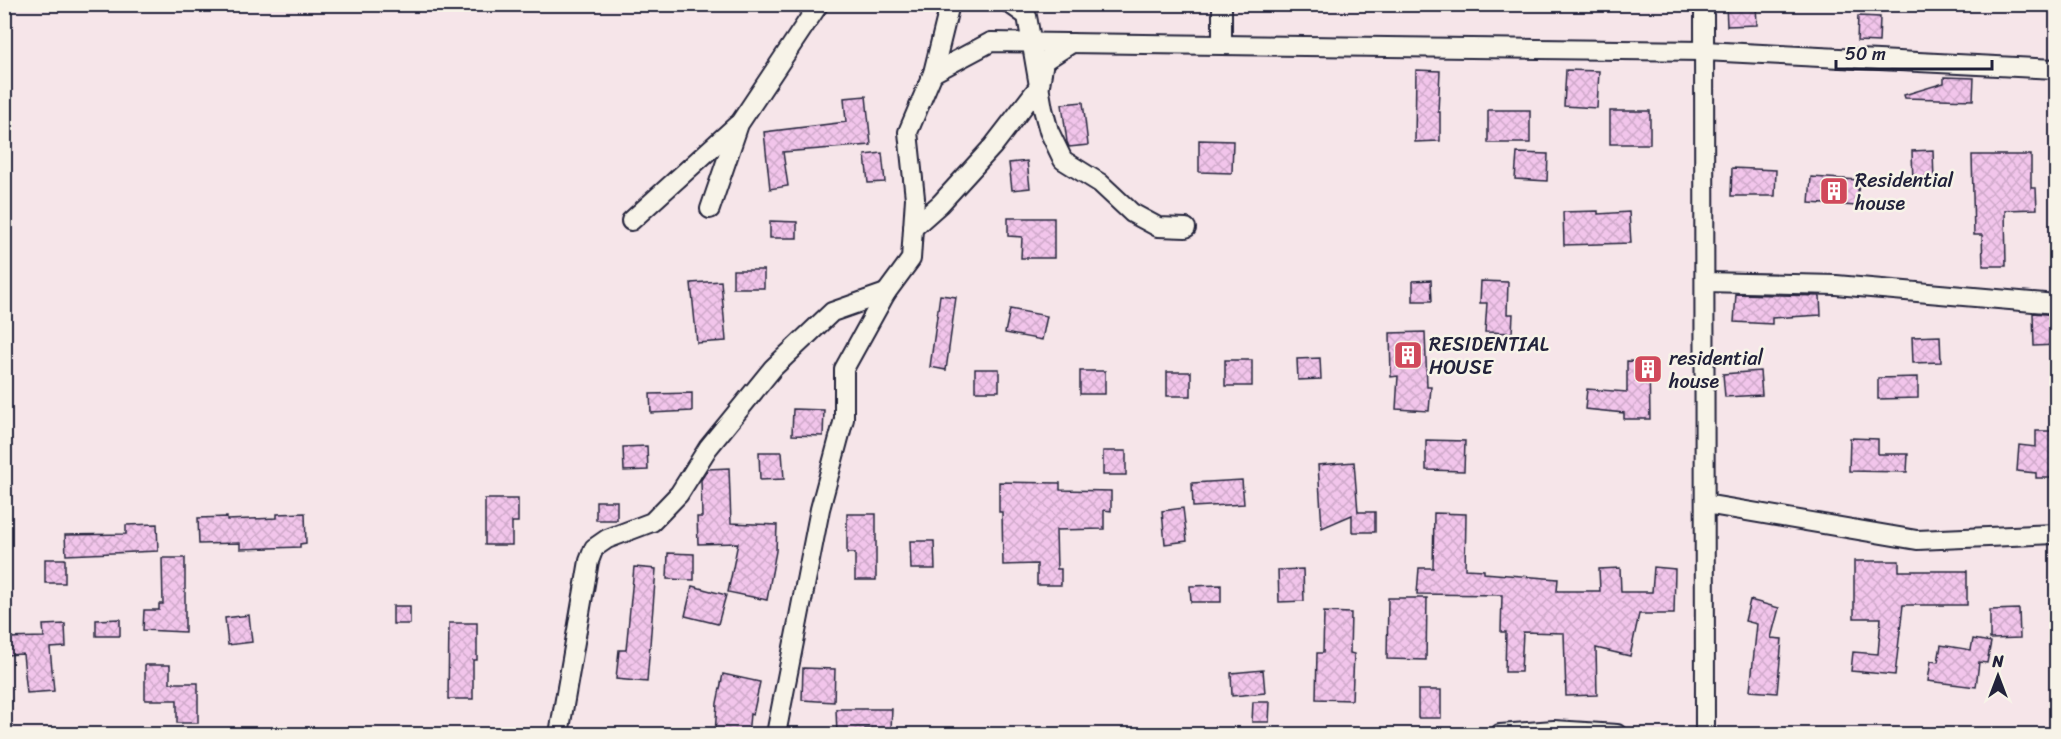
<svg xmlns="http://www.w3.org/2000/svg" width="2061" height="739" font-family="Sriracha,sans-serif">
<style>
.building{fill:url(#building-cross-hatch);stroke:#22223b;stroke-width:1.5}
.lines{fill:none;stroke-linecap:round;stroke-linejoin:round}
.street-casing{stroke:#22223b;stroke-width:22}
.street{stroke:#f7f3e8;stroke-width:18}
.labels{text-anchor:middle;stroke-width:5;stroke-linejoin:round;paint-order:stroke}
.poi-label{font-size:20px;fill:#22223b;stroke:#f7f3e8;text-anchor:start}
</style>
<defs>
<pattern id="building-cross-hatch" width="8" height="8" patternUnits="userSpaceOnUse" patternTransform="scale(1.5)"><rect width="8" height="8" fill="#f2c5eb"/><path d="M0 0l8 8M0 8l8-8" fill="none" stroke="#cfa9ca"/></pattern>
</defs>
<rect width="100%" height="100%" fill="#f6e5e9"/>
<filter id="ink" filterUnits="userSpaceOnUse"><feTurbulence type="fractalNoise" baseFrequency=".0167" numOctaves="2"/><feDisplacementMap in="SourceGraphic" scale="12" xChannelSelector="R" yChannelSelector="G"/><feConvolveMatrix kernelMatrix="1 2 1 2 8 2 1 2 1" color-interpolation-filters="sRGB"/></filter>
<g filter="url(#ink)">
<g class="building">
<polygon points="1726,4 1756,4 1757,25 1727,26"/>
<polygon points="1858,16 1880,17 1879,42 1857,41"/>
<polygon points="1416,70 1440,71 1438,112 1440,112 1440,141 1415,142"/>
<polygon points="1566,70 1599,71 1597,108 1564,106"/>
<polygon points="1944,77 1974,78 1973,100 1905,98 1904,95 1944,83"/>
<polygon points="866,96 871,145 783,152 788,186 770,189 764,132 846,122 844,98"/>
<polygon points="1083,102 1088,145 1069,147 1067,142 1062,104"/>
<rect x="1488" y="110" width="42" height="33"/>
<rect x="1610" y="111" width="40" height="33"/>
<polygon points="1199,140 1233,141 1232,173 1199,172"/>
<polygon points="1933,150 1934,182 1913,183 1912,151"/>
<polygon points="882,153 885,182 868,183 865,155"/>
<polygon points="1517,153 1548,154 1547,181 1515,179"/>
<polygon points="1972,155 2031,155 2031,188 2036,188 2037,209 2005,210 2006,266 1983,266 1982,235 1974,235"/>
<polygon points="1027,161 1030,188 1012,190 1009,163"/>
<polygon points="1732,168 1776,170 1775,196 1731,196"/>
<polygon points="1811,177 1859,180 1857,206 1809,203"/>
<polygon points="1598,211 1598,214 1629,212 1631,243 1564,245 1563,212"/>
<polygon points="1008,218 1054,218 1054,258 1021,258 1022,237 1008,236"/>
<polygon points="770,221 797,222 797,238 770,238"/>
<rect x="733" y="270" width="31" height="18"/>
<polygon points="1431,280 1432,301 1413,301 1413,281"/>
<polygon points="721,281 726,341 697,343 691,283"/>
<polygon points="1481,281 1508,282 1507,314 1513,314 1512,333 1485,332 1487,303 1480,303"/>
<polygon points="1736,294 1820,296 1821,315 1772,318 1772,324 1734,322"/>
<polygon points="940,295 956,297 946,370 930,367"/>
<polygon points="1010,309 1047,316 1042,340 1005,333"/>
<polygon points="2033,313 2056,315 2056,345 2034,346"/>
<polygon points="1425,332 1427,387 1431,387 1429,411 1396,409 1398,376 1391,377 1390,333"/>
<polygon points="1940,336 1941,362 1913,363 1912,337"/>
<polygon points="1320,358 1321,379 1298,380 1297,359"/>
<rect x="1225" y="360" width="27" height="26"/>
<polygon points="1627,361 1649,362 1650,419 1624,419 1624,413 1585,409 1587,389 1627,392"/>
<rect x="975" y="369" width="24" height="22"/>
<rect x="1080" y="371" width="25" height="23"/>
<polygon points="1760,371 1762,395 1725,397 1723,374"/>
<rect x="1167" y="372" width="24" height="24"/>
<polygon points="1918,377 1918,398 1878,399 1878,378"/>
<polygon points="692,393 692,411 651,413 650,394"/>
<polygon points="793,409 824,410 823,436 792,435"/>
<polygon points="2036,431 2056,431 2056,478 2036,478 2036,473 2017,471 2019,445 2036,447"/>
<polygon points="1850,438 1878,439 1878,454 1908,454 1907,472 1849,471"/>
<polygon points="1426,440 1465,441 1464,471 1426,470"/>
<polygon points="647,446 648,470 624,471 623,447"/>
<rect x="1103" y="451" width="23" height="24"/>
<polygon points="759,452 782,452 784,479 760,480"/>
<polygon points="1354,462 1358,512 1375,512 1375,532 1352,532 1352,515 1322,528 1318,465"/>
<polygon points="729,468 731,523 777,525 776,551 767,600 728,592 738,543 698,544 697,517 702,517 701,480 708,469"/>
<polygon points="1242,480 1244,504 1193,507 1192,483"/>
<polygon points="999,482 1060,483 1060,490 1111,491 1111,511 1104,510 1104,529 1056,530 1057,569 1061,569 1061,585 1037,585 1037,564 1003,565 1002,512 999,512"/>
<polygon points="485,499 518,499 518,522 512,522 512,545 485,545"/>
<rect x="596" y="501" width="21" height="19"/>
<polygon points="1183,508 1187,541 1165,544 1162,511"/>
<polygon points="305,513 306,543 300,544 300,547 240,549 240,543 199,544 198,518 227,517 227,520 277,518 277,514"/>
<polygon points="1434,513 1466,514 1465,569 1484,570 1484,573 1558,579 1557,591 1600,591 1599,569 1620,568 1621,592 1652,592 1654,567 1675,569 1674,614 1639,614 1630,656 1596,648 1597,695 1566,696 1564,633 1523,632 1521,672 1505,672 1506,632 1501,632 1502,595 1417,594 1419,568 1433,568"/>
<polygon points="847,514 876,514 876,580 855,580 855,553 847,553"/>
<polygon points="157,524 158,551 66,555 65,535 126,534 126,525"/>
<polygon points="910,541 934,541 935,569 911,569"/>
<polygon points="668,553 694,554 694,580 667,579"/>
<polygon points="162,558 185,558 185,632 143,630 144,610 159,610 159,604 163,604"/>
<rect x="45" y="559" width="20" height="24"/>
<polygon points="1854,561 1899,561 1899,571 1967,571 1967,605 1903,605 1895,675 1851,671 1853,652 1878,654 1881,618 1854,618"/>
<polygon points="634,567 656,569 647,682 616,679 619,650 626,650"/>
<polygon points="1303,569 1304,601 1279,602 1278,570"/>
<polygon points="1221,585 1221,602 1191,602 1190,586"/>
<polygon points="692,586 726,595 718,624 685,616"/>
<polygon points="1388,598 1427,598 1426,660 1387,659"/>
<polygon points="1750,600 1779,608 1771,638 1782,639 1777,693 1750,691 1757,624 1745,621"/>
<rect x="393" y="606" width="17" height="18"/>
<polygon points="2019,609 2020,638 1990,639 1990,610"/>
<polygon points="1324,612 1351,613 1350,653 1354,654 1352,700 1316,699 1317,653 1323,653"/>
<polygon points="249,615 252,642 228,645 225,618"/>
<polygon points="120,619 120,636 96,636 96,620"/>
<polygon points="449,623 477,623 477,660 473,660 473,699 448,699"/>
<polygon points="65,624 66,647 50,648 54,691 27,693 23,654 5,655 5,638 44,637 43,625"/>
<polygon points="1973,639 1991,642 1987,663 1979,662 1976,687 1928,681 1931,661 1938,662 1941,645 1971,650"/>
<polygon points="145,665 170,665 170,683 198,683 198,723 177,723 177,700 145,700"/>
<polygon points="803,668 835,669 834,702 802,700"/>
<polygon points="1263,670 1265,693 1232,696 1231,673"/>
<polygon points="723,674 760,682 753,715 750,714 748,735 715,735 717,703"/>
<rect x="1418" y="690" width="23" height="28"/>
<polygon points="1253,702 1270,702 1269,722 1252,722"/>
<polygon points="836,709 892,709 891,729 865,729 865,735 837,735"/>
</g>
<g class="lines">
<g class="street-casing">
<g id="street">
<polyline points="1010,4 1027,16 1043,109 1049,131 1063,160 1100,183 1132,213 1158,227 1186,228"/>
<polyline points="1222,4 1222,44"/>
<polyline points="1704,4 1705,734"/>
<polyline points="933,73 991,42 1704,51 2056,69"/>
<polyline points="710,209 739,124 819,4"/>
<polyline points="631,221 737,125"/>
<polyline points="913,228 940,204 993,146 1040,85 1044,61 1072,43"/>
<polyline points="1705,282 1836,285 2056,304"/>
<polyline points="1705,504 1917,540 2056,534"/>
<polyline points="559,734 589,561 594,548 607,539 652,522 679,494 708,448 773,368 832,312 886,293"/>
<polyline points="776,734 820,509 844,419 844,369 886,293 911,259 915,198 908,132 933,73 950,4"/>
<polyline points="1500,734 1554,730 1617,734"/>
</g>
</g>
<use href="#street" class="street"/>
</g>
</g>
<defs>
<g id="building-square" transform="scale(1.5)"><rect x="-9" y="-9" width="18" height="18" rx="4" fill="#d1495b" stroke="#f7f3e8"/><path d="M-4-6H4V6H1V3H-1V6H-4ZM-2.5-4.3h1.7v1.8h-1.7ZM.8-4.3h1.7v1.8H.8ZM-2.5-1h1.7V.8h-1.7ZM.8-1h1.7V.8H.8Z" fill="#fff"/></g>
</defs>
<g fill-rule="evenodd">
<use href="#building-square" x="1834" y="191"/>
<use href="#building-square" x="1408" y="355"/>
<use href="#building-square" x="1648" y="369"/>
</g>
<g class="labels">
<g class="poi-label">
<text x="1855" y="187">Residential<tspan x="1855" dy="23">house</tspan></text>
<text x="1429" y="351">RESIDENTIAL<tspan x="1429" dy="23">HOUSE</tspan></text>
<text x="1669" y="365">residential<tspan x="1669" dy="23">house</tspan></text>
</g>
</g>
<rect width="2061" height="739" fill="none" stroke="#f7f3e8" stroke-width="24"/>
<rect x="12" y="12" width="2037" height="715" fill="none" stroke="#22223b" stroke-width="2" filter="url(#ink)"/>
<g transform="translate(1998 676)" stroke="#f7f3e8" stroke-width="4.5" paint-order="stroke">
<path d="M0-4.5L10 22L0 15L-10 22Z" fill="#22223b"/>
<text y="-9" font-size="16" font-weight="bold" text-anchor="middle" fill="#22223b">N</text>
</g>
<path d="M1836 60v9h156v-9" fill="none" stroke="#22223b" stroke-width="3"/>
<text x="1845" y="60" font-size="18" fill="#22223b" stroke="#f7f3e8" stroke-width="4.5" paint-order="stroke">50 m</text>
</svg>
